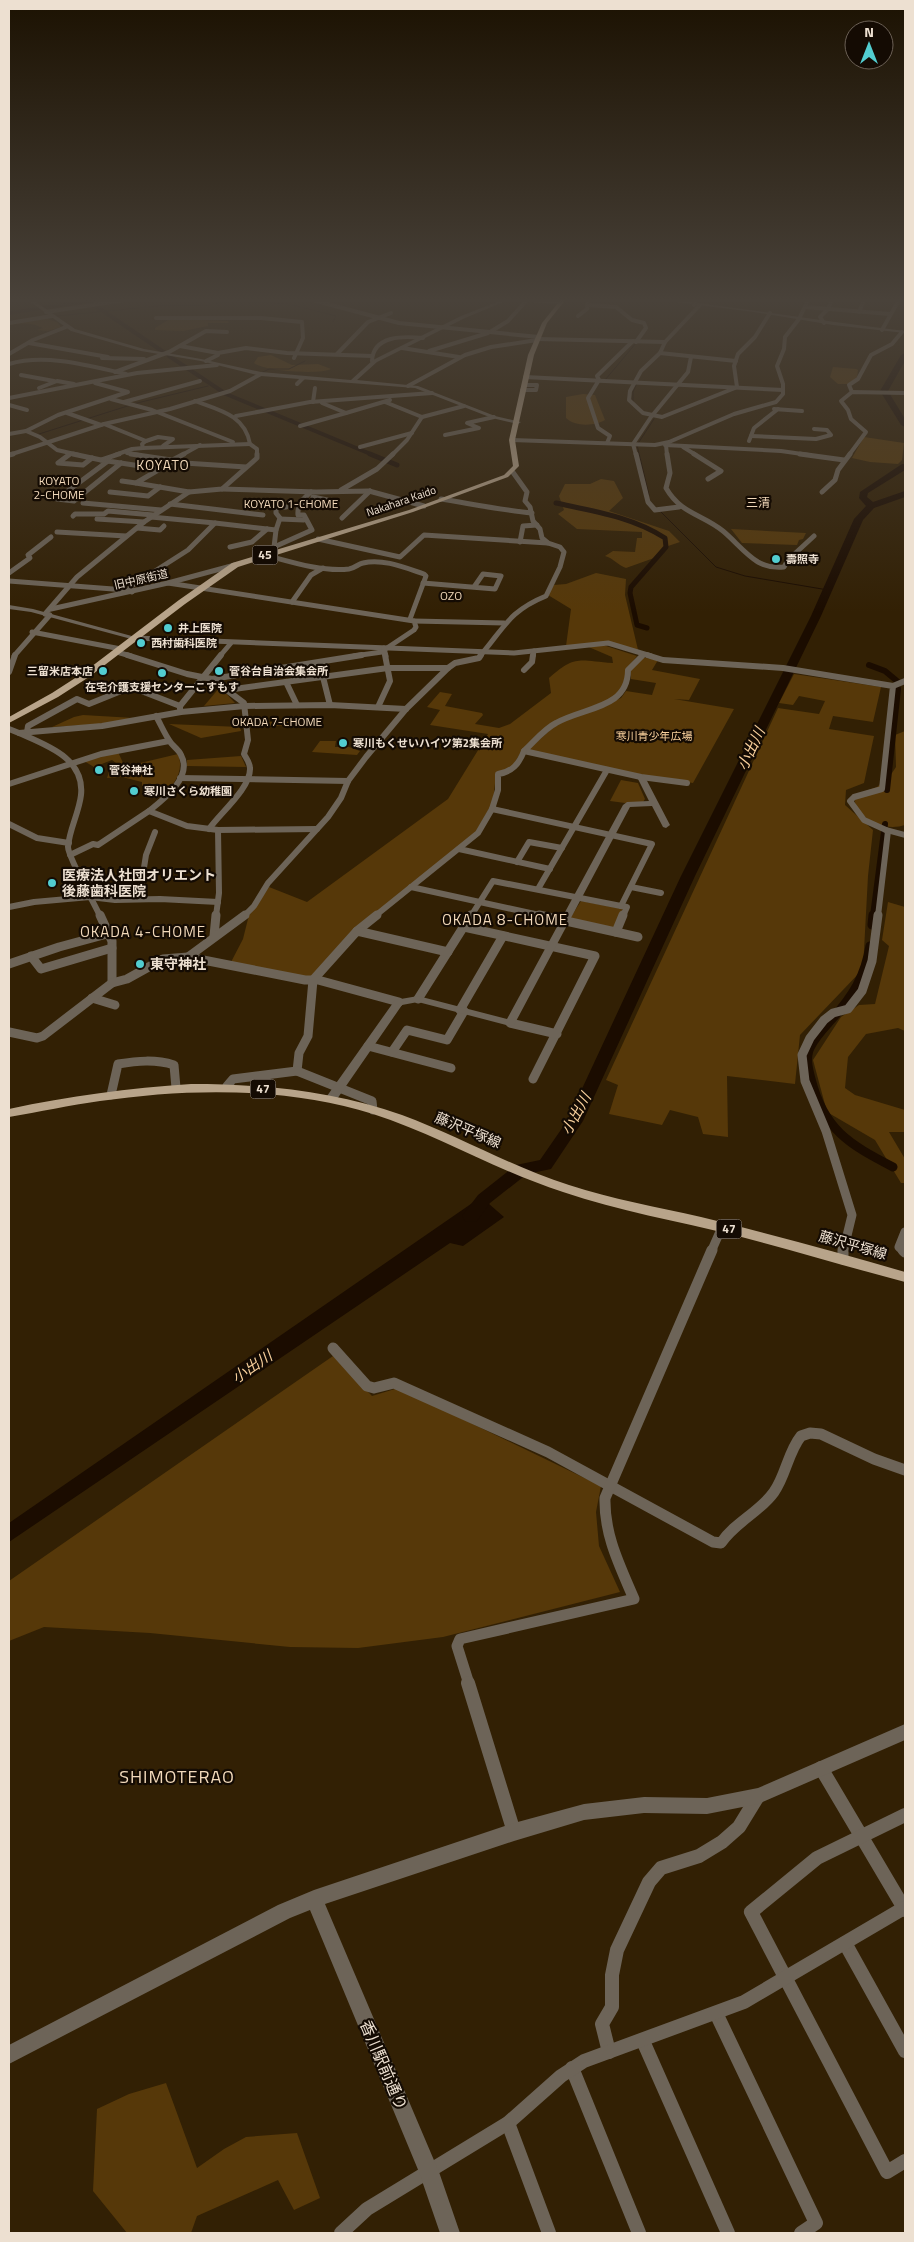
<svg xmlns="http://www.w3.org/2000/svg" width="914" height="2242" font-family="'Titillium Web','Noto Sans JP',sans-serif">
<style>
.green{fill:#563809}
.water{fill:#1b0c00}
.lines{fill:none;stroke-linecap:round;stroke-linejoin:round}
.stream{stroke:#1b0c00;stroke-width:1}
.canal-far3{stroke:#1b0c00;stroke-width:4}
.canal-far2{stroke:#1b0c00;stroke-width:5}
.canal-far1{stroke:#1b0c00;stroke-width:6}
.canal{stroke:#1b0c00;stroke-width:9}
.river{fill:#1b0c00;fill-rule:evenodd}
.minor-far5{stroke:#6d6458;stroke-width:4}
.minor-far4{stroke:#6d6458;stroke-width:5}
.minor-far3{stroke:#6d6458;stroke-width:6}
.minor-far2{stroke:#6d6458;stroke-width:9}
.minor-far1{stroke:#6d6458;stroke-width:11}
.minor{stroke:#6d6458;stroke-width:14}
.tertiary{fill:#6d6458;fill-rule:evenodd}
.primary{fill:#b8a48a;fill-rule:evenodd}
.poi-dot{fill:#52cdd0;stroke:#140b03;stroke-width:2}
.labels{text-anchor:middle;stroke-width:4.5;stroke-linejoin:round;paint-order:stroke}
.far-street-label{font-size:11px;fill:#ede0d1;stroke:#140b03}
.far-poi-label{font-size:11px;font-weight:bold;fill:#ede0d1;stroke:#140b03;text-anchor:start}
.far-park-label{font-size:11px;fill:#f9d09c;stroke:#140b03}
.far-neighbourhood-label{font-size:12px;fill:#f2d9ba;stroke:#140b03}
.shield{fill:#140b03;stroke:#aca093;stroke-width:1}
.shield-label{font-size:12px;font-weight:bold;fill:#ede0d1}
.far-quarter-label{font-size:14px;letter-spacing:1px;fill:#f2d9ba;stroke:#140b03}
.poi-label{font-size:14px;font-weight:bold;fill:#ede0d1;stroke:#140b03;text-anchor:start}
.street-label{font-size:14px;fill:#ede0d1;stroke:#140b03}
.water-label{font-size:15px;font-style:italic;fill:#f8cf9b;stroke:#140b03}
.neighbourhood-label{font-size:15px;letter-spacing:1px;fill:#f2d9ba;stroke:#140b03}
.near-street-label{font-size:16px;fill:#ede0d1;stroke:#140b03}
.near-neighbourhood-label{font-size:18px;letter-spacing:1px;fill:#f2d9ba;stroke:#140b03}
</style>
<rect width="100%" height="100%" fill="#322004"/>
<g class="green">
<path d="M 47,319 L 57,322 L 61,327 L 48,331 L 37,330 L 43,328 C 30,322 24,323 9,325 L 9,323 Z"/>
<polygon points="170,319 228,321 229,323 208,323 208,326 183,331 155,330 155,328"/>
<path d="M 271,355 L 292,365 L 318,364 L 331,369 C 319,375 264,371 254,363 L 258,357 Z"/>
<polygon points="833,367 856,369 858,370 857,377 850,384 838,384 830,377"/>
<path d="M 583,394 L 595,395 L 605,420 C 595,426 575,427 566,418 L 566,397 Z"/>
<polygon points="864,437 904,443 902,460 898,464 870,462 852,458"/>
<path d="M 601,479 L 614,481 L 623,498 L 609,511 L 669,531 L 680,542 L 665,547 L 654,558 L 626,568 C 618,565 613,558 605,556 L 613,551 L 635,552 L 637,538 L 642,538 L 642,532 L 577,529 L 558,514 L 564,510 L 559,496 L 565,484 L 590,484 Z"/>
<polygon points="731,529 806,533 803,539 799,540 797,545 742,543"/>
<polygon points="596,573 626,579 625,595 639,654 600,642 566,646 571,609 548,595 554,585 566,584"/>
<path d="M 600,644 L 637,656 L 626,670 L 626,683 L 616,697 L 553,723 L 522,750 L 511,769 L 496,774 L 493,802 L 475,833 L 355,931 L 312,979 L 230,964 L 243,939 L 249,915 L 269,887 L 307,902 L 448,799 L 488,734 L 430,725 L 440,710 L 427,707 L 440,692 L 452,694 L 445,706 L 482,713 L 483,715 L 475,724 L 499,728 L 510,724 L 551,693 L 549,678 C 576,654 579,661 613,663 L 612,657 L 584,645 Z"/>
<polygon points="641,657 658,660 652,670 700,679 689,700 674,699 734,709 693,783 642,775 528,750 557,724 621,698 626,691 652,695 656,683 631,679 631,670"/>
<polygon points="794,674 881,687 873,722 833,716 829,729 874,736 864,783 846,790 845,805 873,830 868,876 863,969 800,1035 795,1084 727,1076 728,1137 703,1134 698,1117 670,1110 662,1125 609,1114 618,1085 606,1080 778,708 819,714 825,701 799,696 793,705 779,703"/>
<polygon points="220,687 235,703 204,706"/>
<polygon points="83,715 134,718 100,724 52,727 74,717"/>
<polygon points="256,722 317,722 316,726 256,726"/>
<polygon points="169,724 240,727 241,731 201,738"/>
<path d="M 905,731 L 905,825 C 884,832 854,819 854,795 L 877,787 L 892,773 L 896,767 L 895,735 Z"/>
<polygon points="320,741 336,741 335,747 349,747 360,751 357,755 312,752"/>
<path d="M 118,752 L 125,767 L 124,770 L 140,763 L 178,754 C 185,772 173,786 161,798 L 149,793 L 149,787 L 142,786 L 142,782 L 122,777 L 107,778 L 110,769 L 108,765 L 116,763 L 112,760 L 94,767 L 84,761 Z"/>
<polygon points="241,756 246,767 187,766 187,760"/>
<polygon points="621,780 638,783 645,799 643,802 625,803 610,801"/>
<polygon points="581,901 623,909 614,929 569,920"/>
<polygon points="888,902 905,907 905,1031 898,1028 866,1034 848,1057 845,1088 855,1095 905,1110 905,1132 889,1132 905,1159 905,1183 901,1183 875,1140 827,1112 813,1060 841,1017 859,1005 875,1004 889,946 882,940"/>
<polygon points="333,1356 372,1396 398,1388 601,1486 596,1512 599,1546 620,1592 443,1637 358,1648 290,1647 150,1633 44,1627 9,1641 9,1581"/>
<polygon points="166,2083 197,2168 224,2149 246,2137 297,2133 320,2198 294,2210 278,2180 197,2216 191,2233 127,2233 93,2191 97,2109 129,2094"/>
</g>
<polygon class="water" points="481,1197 504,1217 463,1246 450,1243 9,1542 9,1523"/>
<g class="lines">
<g class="stream">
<polyline points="230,298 237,301 289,304 336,316 333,322"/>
<polyline points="238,300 249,298"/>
<polyline points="607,300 612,306"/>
<polyline points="57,316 159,306 208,305 231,301"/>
<polyline points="261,373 269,369 289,369 305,361"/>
<polyline points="608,380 605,380 637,342"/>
<polyline points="633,402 633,392 637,383"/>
<polyline points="39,434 137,403 208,386"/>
<polyline points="649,495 637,445 654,419"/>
<polyline points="660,511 716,567 745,576 828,590"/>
</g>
<g class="canal-far3">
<polyline points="84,298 165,353"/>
<polyline points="169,356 226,394 373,455"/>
</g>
<g class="canal-far2">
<polyline points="370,454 397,465"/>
<path d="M 556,503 C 593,511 633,517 665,538 L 666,547 L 631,587 L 630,593 L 637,625 L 647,628"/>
</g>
<g class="canal-far1">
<polyline points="869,665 885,671 897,681"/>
<polyline points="887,790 898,689"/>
<polyline points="873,916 885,824"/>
</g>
<g class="canal">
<polyline points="872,925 873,915"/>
<path d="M 870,946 C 865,976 853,996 832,1019 C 825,1027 816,1036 811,1046 C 805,1056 808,1068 811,1079 C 824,1130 849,1144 893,1167"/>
</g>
<g class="river">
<polygon points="98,298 116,298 9,315 9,311"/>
<polygon points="905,353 905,361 888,391 905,419 905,427 901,425 880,391 901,355"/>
<polygon points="902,464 905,464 905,470 868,493 867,497 873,502 905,491 905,497 874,508 863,520 821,616 695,876 583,1121 551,1169 527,1174 490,1203 477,1221 471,1222 465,1221 462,1216 478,1195 516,1165 540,1160 567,1121 681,876 811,616 854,519 866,506 859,498 860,492"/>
</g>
<g class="minor-far5">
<polyline points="305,298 399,323 539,337"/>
<polyline points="497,298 509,299"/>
<polyline points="723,298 759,300"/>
<polyline points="509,299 561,302"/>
<polyline points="33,302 42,298"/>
<polyline points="589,305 616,307 632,320 644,323 646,328 636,342"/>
<polyline points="694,305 698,298"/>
<polyline points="700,305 665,342 660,353 641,371 630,391 629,400 643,413 662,417 735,388"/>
<polyline points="805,307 890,314"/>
<polyline points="46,312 138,298"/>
<polyline points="859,312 865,298"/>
<polyline points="578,316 587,309 588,298"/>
<polyline points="156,318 261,318 302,322 303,338 294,358"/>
<polyline points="9,323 52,316"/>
<polyline points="824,323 820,317 828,309 833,298"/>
<polyline points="882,330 900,298"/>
<polyline points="490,332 508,321 527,300"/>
<polyline points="538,339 665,342"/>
<polyline points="29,343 108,357"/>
<polyline points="180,346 218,353"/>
<polyline points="402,348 459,357"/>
<polyline points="429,351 488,333"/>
<polyline points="660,353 736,361"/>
<polyline points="9,354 33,340 66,327"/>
<polyline points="337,354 368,322 391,313"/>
<polyline points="102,358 144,359"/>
<polyline points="206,361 218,355 218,353 246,348 287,353 372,356"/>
<path d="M 372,361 C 373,335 404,336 423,338"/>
<path d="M 9,364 C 46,353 90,366 126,374"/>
<polyline points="115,372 169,352 206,331 227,332"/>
<polyline points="21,375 54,381"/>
<polyline points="525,377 783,390"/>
<polyline points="297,384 303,378"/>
<polyline points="408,386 465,355 491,347 537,340"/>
<polyline points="737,387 734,366 738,354 755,337 770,313"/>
<polyline points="39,388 57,381 74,384"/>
<polyline points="522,390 536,390 537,385 524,385"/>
<polyline points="852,392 849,385 858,379 871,355 892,344 902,332"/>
<polyline points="9,398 137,373 217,365"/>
<polyline points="111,399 152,410 233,442"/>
<path d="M 195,401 C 219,410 245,415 250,444 L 257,449 L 257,455"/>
<polyline points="124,402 200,381"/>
<polyline points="313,402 315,388"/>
<polyline points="385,402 422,417 464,406"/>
<polyline points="322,403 346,413 390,400"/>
<polyline points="9,405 27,410"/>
<polyline points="774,409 802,411"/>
<polyline points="67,413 101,425"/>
<polyline points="236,416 310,402 432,393"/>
<polyline points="104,424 146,441 142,444 143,448"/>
<polyline points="300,426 346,413"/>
<polyline points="26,431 40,437 57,450 79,455"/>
<polyline points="9,434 26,431 58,415 128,392 95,383"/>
<polyline points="445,435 479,428 467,423 494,417"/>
<polyline points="751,436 816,439 831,435 827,430 814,429"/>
<polyline points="512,440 655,445 669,442 734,414 776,402 783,394 783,384 777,366 784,349 785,337 799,319 809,298"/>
<polyline points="146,441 158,437 173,439 163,446"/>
<polyline points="749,441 754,428 778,409"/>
<polyline points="607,443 610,436 598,428 588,398 599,380 597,376 633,341"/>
<polyline points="665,445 781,451 809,455"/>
<polyline points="666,445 667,455"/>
<polyline points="360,447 412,433"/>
<polyline points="683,447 696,455"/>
<polyline points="127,453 139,455"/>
<polyline points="9,455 104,424 170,409 230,391 261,374"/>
<polyline points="115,455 132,449 143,448 250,444"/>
<polyline points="182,455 200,445"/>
<polyline points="392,455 407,440 422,417"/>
<polyline points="636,455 633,444 651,417 688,372 691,357"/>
<polyline points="849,455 866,432 851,419 848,410 841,401 852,392 905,393"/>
</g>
<g class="minor-far4">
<polyline points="70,454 58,463 83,465 92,458"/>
<polyline points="73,454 101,460"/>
<polyline points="119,454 101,460 160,469 136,483 189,492"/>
<polyline points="131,454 171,460"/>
<polyline points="636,454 648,502 655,510 679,507"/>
<path d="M 667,454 L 670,473 L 666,488 C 681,514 702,514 723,531 C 735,541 745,554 758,562 C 767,567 774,568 784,567 L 788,560 L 814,536"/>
<polyline points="694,454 721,471 708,479"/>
<polyline points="800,454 844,460"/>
<polyline points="9,455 13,454"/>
<polyline points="108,461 57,499 74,501 121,463"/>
<polyline points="169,462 246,467"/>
<polyline points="167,463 184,454"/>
<polyline points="122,481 136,483"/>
<polyline points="222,489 316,492 369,491 424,506"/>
<polyline points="341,490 377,469 393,454"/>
<polyline points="110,492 148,496 160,487"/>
<polyline points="822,492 835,480 838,470 850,454"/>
<path d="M 441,499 C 472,504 501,510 532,513"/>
<polyline points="83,503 161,510"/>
<polyline points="170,504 263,515"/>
<polyline points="299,504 320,506 327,500 313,497"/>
<polyline points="73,516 75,514 104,514 108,511 153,515"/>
<polyline points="151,517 215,523"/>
<polyline points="342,518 370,491"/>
<polyline points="97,519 144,522"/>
<polyline points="280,519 304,520"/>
<polyline points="137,528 160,530 164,526"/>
<polyline points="276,530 280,518 276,513 276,507 286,507"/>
<polyline points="57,532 126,536"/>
<polyline points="318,539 400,557 424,535 548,543"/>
<polyline points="520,542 523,526 537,525"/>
<polyline points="230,547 252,542 267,529"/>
<path d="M 274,547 L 312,530 L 304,515 L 298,515 C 297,504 303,499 311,492"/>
<path d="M 265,555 C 291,562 322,572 349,569 C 355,568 358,564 363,563 C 383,558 406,568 424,574 L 426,576 L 410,619"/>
<polyline points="9,573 30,558 28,555 51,537"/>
<polyline points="9,581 126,590"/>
<polyline points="168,583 414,621 416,627 414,630 387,648"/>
<polyline points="423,583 495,589 501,576 483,574 474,587"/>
<polyline points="132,592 130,587 188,550 215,523 276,530 274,547 260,554"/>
<polyline points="292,602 311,575 323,568"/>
<polyline points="51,609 168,583 235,565"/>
<polyline points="45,614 77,577 144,522 189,492 222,489 257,458 257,454"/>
<polyline points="414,621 504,623"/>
<polyline points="32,632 121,649"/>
<polyline points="135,638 514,653 608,643 651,656"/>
<polyline points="384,648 386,656"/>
<polyline points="120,653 131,656"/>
<polyline points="14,656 50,615"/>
<polyline points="220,656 231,643"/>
<polyline points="354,656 382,652"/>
<path d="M 480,656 C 504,628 509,611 546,596 L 560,567 L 564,552 L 560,547 L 548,543 L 542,538 L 540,529 L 533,521 L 530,507 L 525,501 L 527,492 L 512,471"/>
<polyline points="533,656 534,651"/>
<polyline points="642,656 643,655"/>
</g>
<g class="minor-far3">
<path d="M 127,655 L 187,674 L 212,679 L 244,703 L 248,740 L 244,754 C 246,758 250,763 250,768 C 251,788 220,813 209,829"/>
<path d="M 643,655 L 628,670 C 628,709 584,707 556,723 C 544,729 534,742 524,751 L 641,777 L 687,783"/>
<polyline points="647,655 663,660 783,668 893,686 882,789 854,797 850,801 864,820 886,830"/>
<polyline points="317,663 323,677 330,705"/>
<polyline points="524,670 532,662 533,655"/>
<polyline points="9,672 15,655"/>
<polyline points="212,679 362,655"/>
<polyline points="286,682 297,705"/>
<polyline points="893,686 905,681"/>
<polyline points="227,690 388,668 448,668"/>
<polyline points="378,707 390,681 385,655"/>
<polyline points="180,709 180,706 221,655"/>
<path d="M 156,716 C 161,725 165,735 171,743 C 174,747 179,750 181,755 C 193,777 164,799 149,811 L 187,826 L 218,830 L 317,829"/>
<polyline points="9,729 19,733 102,726 181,712 245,706 330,705 406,709"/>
<polyline points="27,732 28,726 77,699 89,704 131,687 180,706"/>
<path d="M 19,733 C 46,745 85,758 81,795 C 79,813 69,830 68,847 C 68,857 95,905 100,916"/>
<path d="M 524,751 C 519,764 512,772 498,774 L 498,790 L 492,809 L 652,844 L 621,906 L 627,907 L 623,916"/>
<polyline points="180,778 348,781"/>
<polyline points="9,784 101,754 169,741"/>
<polyline points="9,824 37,838 69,843"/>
<polyline points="459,849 550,869"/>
<polyline points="70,855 93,844 98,845 149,811"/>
<polyline points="517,862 529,842 562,848"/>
<polyline points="411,887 544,916"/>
<polyline points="631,887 661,893"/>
<polyline points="538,889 607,770"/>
<polyline points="139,899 146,855 155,832"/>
<polyline points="9,907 34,902 90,897 115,900 160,899 218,902"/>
<polyline points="216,916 219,893 218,830"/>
<polyline points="244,916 254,906 268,883 328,817 341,798 348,781 366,757 406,709 448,668 455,663 479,658 481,655"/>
<polyline points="375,916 478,833 492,809"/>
<polyline points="471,916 493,881 621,906"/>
<polyline points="878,916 888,831"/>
</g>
<g class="minor-far2">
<polyline points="100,915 112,941 112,983"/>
<polyline points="539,915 638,937"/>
<polyline points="464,927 595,956 533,1079"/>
<polyline points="357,931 377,915"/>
<polyline points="616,932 623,915"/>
<polyline points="214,936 216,915"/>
<polyline points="31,956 41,969 112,948"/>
<polyline points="188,957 245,915"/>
<polyline points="9,964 59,947 107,934"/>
<polyline points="92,998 115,1005"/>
<polyline points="418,999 471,915"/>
<polyline points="460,1010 503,936"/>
<polyline points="510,1023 557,1034"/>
<polyline points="9,1032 37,1038 43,1036 112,983 127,979 163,959 188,957 305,980 318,980 399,1002"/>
<polyline points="368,1046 451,1068"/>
<polyline points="392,1052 407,1030 447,1040 464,1011"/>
<polyline points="297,1071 299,1053 308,1036 313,980 357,931 448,952"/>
<polyline points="227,1086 233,1079 297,1071 372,1101 373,1110"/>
<path d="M 111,1095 L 118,1064 C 137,1061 155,1059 174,1065 L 176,1088"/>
<polyline points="711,1252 722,1227"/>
<polyline points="843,1252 852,1215 826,1131 805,1081 802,1055 810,1038 824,1020 833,1013 848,1009 862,991 872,961 878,915"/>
<polyline points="905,1252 899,1247 905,1232"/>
</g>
<g class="minor-far1">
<polyline points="903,1250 905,1252"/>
<polyline points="843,1259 843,1250"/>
<path d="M 333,1348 L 367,1386 L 374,1388 L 394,1383 L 548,1452 L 713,1542 L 721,1543 C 735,1522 760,1512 774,1492 C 786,1475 788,1452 801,1436 L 810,1433 L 821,1434 L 874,1459 L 905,1470"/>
<path d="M 469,1684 L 457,1646 L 460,1639 L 634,1599 C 620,1566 604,1535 605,1498 L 712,1250"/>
</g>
<g class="minor">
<polyline points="468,1683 514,1832"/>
<polyline points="821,1768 905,1910"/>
<polyline points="905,1815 817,1858 751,1912 887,2172 905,2161"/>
<polyline points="845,1943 905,2051"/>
<polyline points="716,2013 816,2223 801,2233"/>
<polyline points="643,2041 728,2233"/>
<polyline points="609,2052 602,2024 612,2007 612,1975 617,1950 649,1882 661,1868 699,1856 722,1842 739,1827 758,1796"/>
<polyline points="572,2068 639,2233"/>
<polyline points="508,2123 549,2233"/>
<polyline points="341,2233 367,2209 508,2123 561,2076 584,2061 744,2002 904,1908"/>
</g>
<g class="tertiary">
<polygon points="25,298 30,298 75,329 144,349 201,359 261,372 351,380 373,360 461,316 507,298 513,298 465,318 377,362 357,380 418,386 495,416 521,422 518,424 492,418 415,388 261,376 201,361 141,351 71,331"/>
<path d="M 643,298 L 658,298 C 740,308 822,321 905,331 L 905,333 L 833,325 L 754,312 Z"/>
<polygon points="9,605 33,609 139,638 135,640 31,612 9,609"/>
<polygon points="641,774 645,777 670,825 666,828 663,827 652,806 630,807 514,1025 510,1026 418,1002 402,1005 335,1102 327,1102 325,1099 327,1096 395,1000 418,996 507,1019 623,805 627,802 649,801 637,777"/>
<polygon points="886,827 905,832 905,838 883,832 883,828"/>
<polygon points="905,1724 905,1740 758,1804 707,1814 644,1813 584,1820 514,1841 325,1904 439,2172 460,2233 440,2233 419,2172 310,1910 290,1918 9,2064 9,2045 278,1905 314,1890 514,1823 584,1804 644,1797 707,1798 758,1788"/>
</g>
<g class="primary">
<polygon points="562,298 567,298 547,323 534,355 515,440 519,466 508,477 413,512 238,567 185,604 89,677 58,697 9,723 9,717 52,693 83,673 179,600 232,563 409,510 504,475 513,466 509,440 528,355 542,323"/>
<path d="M 191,1084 C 263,1084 334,1091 402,1115 C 459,1136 512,1167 569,1185 C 612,1199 657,1207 701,1217 C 770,1234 838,1252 905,1272 L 905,1282 C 848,1267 792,1250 734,1235 C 677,1221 619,1211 563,1192 C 497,1171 438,1135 373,1114 C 286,1087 190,1088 100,1101 C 70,1105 39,1112 9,1117 L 9,1109 C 69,1096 129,1088 191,1084 Z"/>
</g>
</g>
<linearGradient id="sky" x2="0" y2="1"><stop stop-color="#1c1202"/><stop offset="0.49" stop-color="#49423a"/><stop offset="1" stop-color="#49423a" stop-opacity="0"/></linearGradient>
<rect width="914" height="612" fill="url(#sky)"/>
<g class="poi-dot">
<circle cx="776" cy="559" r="5"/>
<circle cx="168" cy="628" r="5"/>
<circle cx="141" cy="643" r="5"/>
<circle cx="103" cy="671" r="5"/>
<circle cx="219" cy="671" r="5"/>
<circle cx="162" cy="673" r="5"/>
<circle cx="343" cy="743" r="5"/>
<circle cx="99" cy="770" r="5"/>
<circle cx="134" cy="791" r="5"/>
<circle cx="52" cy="883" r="5"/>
<circle cx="140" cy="964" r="5"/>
</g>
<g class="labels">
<g class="far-street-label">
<text transform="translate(401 501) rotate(-19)" y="4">Nakahara Kaido</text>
<text transform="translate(141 579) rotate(-13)" y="4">旧中原街道</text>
</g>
<g class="far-poi-label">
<text x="786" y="563">壽照寺</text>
<text x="178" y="632">井上医院</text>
<text x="151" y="647">西村歯科医院</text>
<text x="93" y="675" text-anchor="end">三留米店本店</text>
<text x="229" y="675">菅谷台自治会集会所</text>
<text x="162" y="691" text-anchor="middle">在宅介護支援センターこすもす</text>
<text x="353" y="747">寒川もくせいハイツ第2集会所</text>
<text x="109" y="774">菅谷神社</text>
<text x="144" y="795">寒川さくら幼稚園</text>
</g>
<g class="far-park-label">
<text x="654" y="740">寒川青少年広場</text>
</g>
<g class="far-neighbourhood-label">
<text x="59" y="485">KOYATO<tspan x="59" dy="14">2-CHOME</tspan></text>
<text x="758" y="507">三清</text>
<text x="291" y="508">KOYATO 1-CHOME</text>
<text x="451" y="600">OZO</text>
<text x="277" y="726">OKADA 7-CHOME</text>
</g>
<g class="shield">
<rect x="252.5" y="545.5" width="25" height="19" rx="4"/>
<rect x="250.5" y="1079.5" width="25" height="19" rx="4"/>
<rect x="716.5" y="1219.5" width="25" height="19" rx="4"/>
</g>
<g class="shield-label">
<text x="265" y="559">45</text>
<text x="263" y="1093">47</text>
<text x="729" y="1233">47</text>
</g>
<g class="far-quarter-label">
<text x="163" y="470">KOYATO</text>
</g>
<g class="poi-label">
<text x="62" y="880">医療法人社団オリエント<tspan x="62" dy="16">後藤歯科医院</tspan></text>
<text x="150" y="969">東守神社</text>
</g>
<g class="street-label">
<text transform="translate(468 1130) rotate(23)" y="5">藤沢平塚線</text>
<text transform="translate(853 1245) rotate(16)" y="5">藤沢平塚線</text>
</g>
<g class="water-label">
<text transform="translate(751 749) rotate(-65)" y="5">小出川</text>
<text transform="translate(576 1114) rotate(-61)" y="5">小出川</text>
<text transform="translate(252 1367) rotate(-34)" y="5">小出川</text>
</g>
<g class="neighbourhood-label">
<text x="505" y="925">OKADA 8-CHOME</text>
<text x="143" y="937">OKADA 4-CHOME</text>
</g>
<g class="near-street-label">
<text transform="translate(384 2065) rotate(67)" y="6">香川駅前通り</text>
</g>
<g class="near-neighbourhood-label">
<text x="177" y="1783">SHIMOTERAO</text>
</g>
</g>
<rect width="914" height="2242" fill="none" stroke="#ede0d1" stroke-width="20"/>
<g transform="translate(869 45)"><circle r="24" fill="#140b03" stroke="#6b6055"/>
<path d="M0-4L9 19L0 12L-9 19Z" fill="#52cdd0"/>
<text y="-8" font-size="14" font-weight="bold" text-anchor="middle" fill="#ede0d1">N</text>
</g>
</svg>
